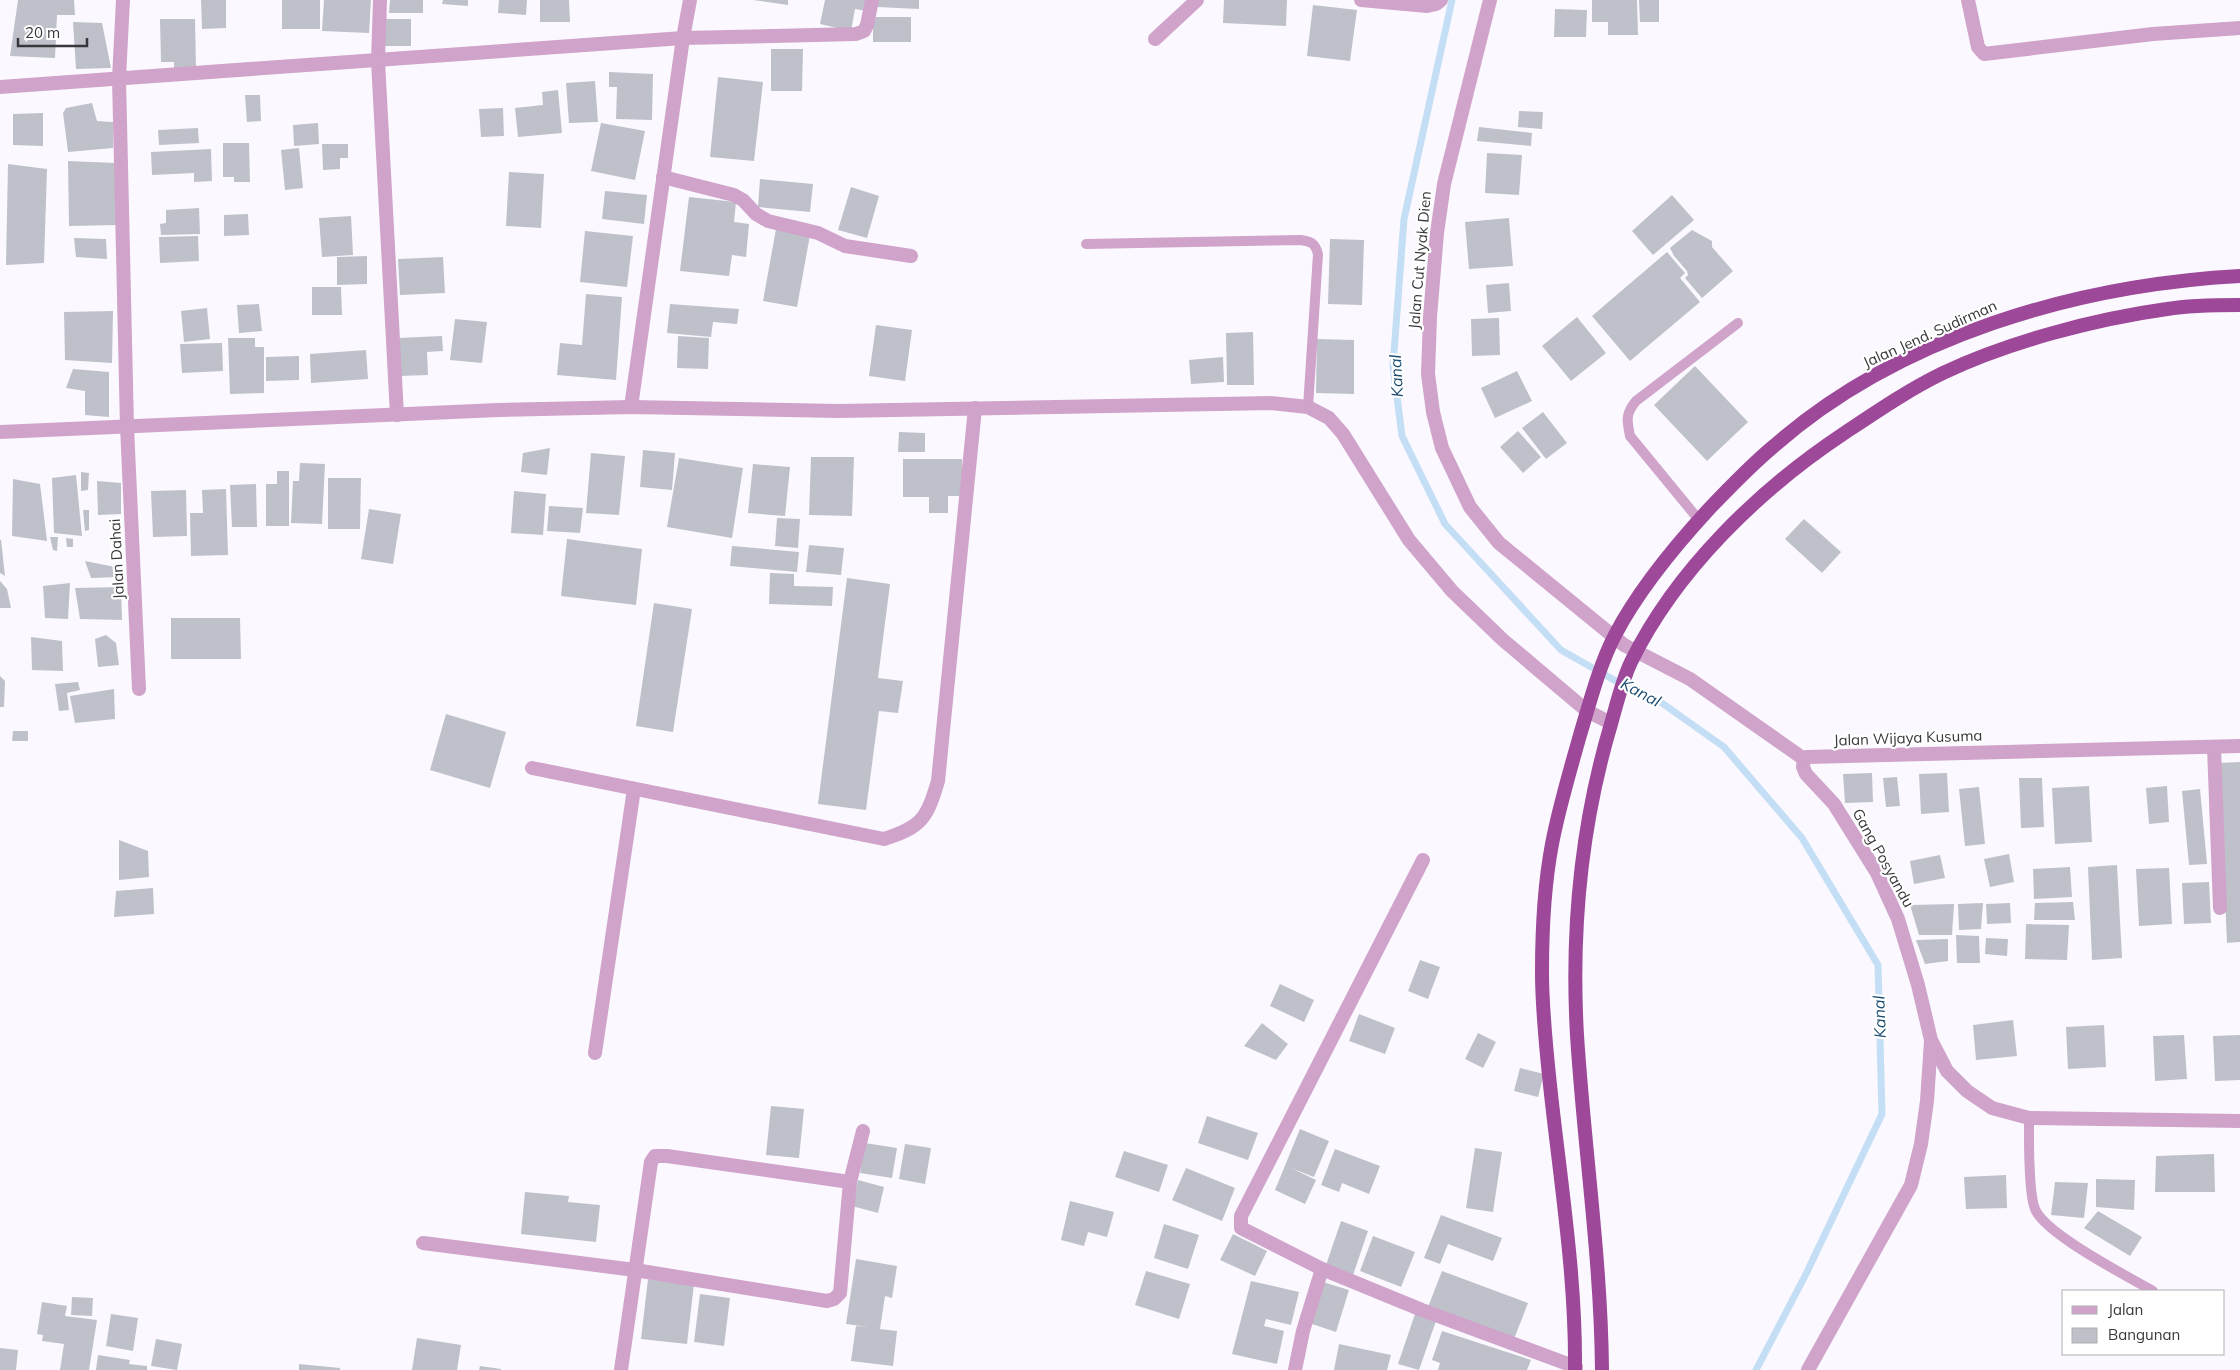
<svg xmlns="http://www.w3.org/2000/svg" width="2240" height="1370" font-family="Mulish,sans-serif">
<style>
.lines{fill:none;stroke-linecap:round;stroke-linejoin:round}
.stream{stroke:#c4dff5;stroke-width:7}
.building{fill:#bfc1ca}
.service{stroke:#d0a3cb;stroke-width:10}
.minor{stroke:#d0a3cb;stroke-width:14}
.trunk{stroke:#9e4899;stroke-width:14}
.labels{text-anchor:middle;stroke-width:4.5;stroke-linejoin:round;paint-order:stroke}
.street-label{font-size:15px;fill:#38373b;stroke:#fff}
.water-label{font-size:16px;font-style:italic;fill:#1a4c71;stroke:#fff}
</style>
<rect width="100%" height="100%" fill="#fbf9ff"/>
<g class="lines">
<polyline class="stream" points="1452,0 1404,219 1393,366 1402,436 1445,524 1561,650 1614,680 1662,703 1724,747 1802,838 1878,965 1882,1114 1806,1274 1756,1370"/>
</g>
<g class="building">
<polygon points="18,0 74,0 75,15 57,15 55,58 10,56"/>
<polygon points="201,0 226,0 226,28 202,29"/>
<rect x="282" y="0" width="38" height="29"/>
<polygon points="324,0 371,0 369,33 322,31"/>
<polygon points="390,0 423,0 423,13 389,13"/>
<polygon points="443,0 468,0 468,6 442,4"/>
<polygon points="499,0 527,0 526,15 498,13"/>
<polygon points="540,0 569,0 570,22 540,22"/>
<polygon points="753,0 788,0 788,5"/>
<polygon points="825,0 869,0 867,11 855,9 851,31 820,24"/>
<polygon points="877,0 919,0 919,9 877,7"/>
<polygon points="1224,0 1287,0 1286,26 1223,23"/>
<polygon points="1592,0 1637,0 1638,35 1608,35 1608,22 1592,22"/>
<polygon points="1639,0 1659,0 1659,22 1640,22"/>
<polygon points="1313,5 1357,10 1350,61 1307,56"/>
<polygon points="1555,9 1587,10 1586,37 1554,37"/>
<rect x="873" y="17" width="38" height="25"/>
<polygon points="160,19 195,19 196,68 174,69 174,62 161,62"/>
<rect x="385" y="19" width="26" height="27"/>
<polygon points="73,22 102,23 111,68 76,69"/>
<polygon points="771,49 803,49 802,91 771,91"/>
<polygon points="609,72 653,74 652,120 616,119 617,87 609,87"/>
<polygon points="718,77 763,82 754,161 710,157"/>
<polygon points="595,81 598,122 569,123 566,83"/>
<polygon points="558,90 562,133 518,137 515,108 543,105 542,92"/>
<polygon points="245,95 260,95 261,121 247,122"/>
<polygon points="92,103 97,121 113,122 113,148 68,152 63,113 66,108"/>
<polygon points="503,108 504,136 481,137 479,109"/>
<polygon points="1519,111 1543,112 1542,129 1518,127"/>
<polygon points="43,113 43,146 13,145 13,114"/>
<polygon points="318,123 319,144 294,146 293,125"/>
<polygon points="601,123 645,131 635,180 591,171"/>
<polygon points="1479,127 1532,133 1531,146 1477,141"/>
<polygon points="198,128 199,143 159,145 158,130"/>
<polygon points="223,143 249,143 250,182 234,182 234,177 223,177"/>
<polygon points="322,144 348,144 348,158 340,158 340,169 323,170"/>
<polygon points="299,148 303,188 285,190 281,150"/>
<polygon points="211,149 212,181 194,182 194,173 152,175 151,152"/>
<polygon points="1487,153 1522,155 1519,195 1485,193"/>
<polygon points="68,161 116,163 117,225 69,226"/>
<polygon points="8,164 47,169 44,263 6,265"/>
<polygon points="509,172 544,174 541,228 506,226"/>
<polygon points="760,179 813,184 810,212 758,207"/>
<polygon points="851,187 879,196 867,238 838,230"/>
<polygon points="605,191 647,195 644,224 602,219"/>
<polygon points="1672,195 1694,220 1653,255 1632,231"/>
<polygon points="689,197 736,202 734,222 749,224 746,257 732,255 729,276 680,271"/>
<polygon points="199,208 200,234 161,235 160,224 166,223 166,210"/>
<polygon points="248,214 249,235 224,236 224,215"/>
<polygon points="351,216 353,255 322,257 319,218"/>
<polygon points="1509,218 1513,266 1469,269 1465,222"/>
<polygon points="776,229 810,235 797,307 763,301"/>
<polygon points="1692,230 1712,241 1712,247 1733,271 1702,298 1685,278 1688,275 1687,271 1674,256 1670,248"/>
<polygon points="585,231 633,236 627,287 580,282"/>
<polygon points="198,236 199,261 160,263 159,237"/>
<polygon points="74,238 106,239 107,259 76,257"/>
<polygon points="1330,239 1364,240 1362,305 1328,304"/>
<polygon points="1667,252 1685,273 1680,278 1700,302 1630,361 1592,316"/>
<polygon points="367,256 367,284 337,285 337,257"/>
<polygon points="443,257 445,293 400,295 398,259"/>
<polygon points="1509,283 1511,311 1488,313 1486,285"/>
<polygon points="312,287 341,287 342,315 312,315"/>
<polygon points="586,294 622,297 616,380 557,375 560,343 582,345"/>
<polygon points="259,304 262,331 239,333 237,305"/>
<polygon points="670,304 739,309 737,324 713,322 711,337 667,333"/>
<polygon points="207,308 210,339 184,342 181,311"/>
<polygon points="113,311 112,363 65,360 64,312"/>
<polygon points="1577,317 1606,353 1571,381 1542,346"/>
<polygon points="1499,318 1500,355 1472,356 1471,319"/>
<polygon points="455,319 487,322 482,363 450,360"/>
<polygon points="876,325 912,330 905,381 869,376"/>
<polygon points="1253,332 1254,385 1227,385 1226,333"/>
<polygon points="442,336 443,351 427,352 428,375 399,376 397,338"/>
<polygon points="678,336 709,338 708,369 677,368"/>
<polygon points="228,338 255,338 255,347 264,347 264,393 230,394"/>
<polygon points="1317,339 1354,340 1354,394 1316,393"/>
<polygon points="222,343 223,371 182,373 180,344"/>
<polygon points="366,350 368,379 311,383 310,354"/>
<polygon points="299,356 299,380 266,381 266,357"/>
<polygon points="1223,357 1224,382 1191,384 1189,360"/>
<polygon points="1695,366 1748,422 1707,461 1654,405"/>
<polygon points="73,369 109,372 109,417 85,415 85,391 66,388"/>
<polygon points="1517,371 1532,401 1495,418 1481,388"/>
<polygon points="1543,412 1567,443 1546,459 1522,428"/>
<polygon points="1518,431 1541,457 1523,473 1500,447"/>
<polygon points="899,432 925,433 925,452 898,452"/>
<polygon points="550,448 547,475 521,472 523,453"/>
<polygon points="643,450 675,453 672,490 640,487"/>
<polygon points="591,453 625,456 619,515 586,513"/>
<polygon points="811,457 854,457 852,516 809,515"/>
<polygon points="679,458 743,468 732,538 667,527"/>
<polygon points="903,459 962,459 962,496 948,496 948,513 929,513 929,497 903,497"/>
<polygon points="300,463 325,464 322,524 291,523 293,481 299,481"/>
<polygon points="753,464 790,467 785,516 748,513"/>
<polygon points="277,471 289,471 289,526 266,526 266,484 277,484"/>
<polygon points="81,472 89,473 88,490 81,491"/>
<polygon points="76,475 82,536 54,533 52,478"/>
<polygon points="328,478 361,478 360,529 328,529"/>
<polygon points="13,479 40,484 47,541 12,536"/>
<polygon points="97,481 121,483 121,514 98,515"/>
<polygon points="256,484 257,527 232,527 230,485"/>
<polygon points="226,489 228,555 191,556 190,513 203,513 202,490"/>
<polygon points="186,490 187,536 153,537 151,491"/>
<polygon points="514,491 546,494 543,535 511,533"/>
<polygon points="549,506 583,508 580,533 547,531"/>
<polygon points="369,509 401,514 393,564 361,559"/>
<polygon points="83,510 89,510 89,530 85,531"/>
<polygon points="777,518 800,519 798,548 775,546"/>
<polygon points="1804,519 1841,552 1822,573 1785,539"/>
<polygon points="50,537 58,537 57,551 53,550"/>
<polygon points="66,538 73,539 73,547 67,547"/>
<polygon points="567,539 642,549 636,605 561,596"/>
<polygon points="0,540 1,540 5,576 0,573"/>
<polygon points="809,545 844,548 841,575 806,572"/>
<polygon points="732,546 799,552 797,572 730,566"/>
<polygon points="85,561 115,567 120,577 91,578"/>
<polygon points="770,573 794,574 794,586 833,587 832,606 769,604"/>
<polygon points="847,578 890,584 878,678 903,681 898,713 879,711 866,810 818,804"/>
<polygon points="0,581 7,589 11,608 0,608"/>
<polygon points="70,583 68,619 45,618 43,586"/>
<polygon points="121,587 122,620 80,619 75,588"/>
<polygon points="654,603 692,609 673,732 636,726"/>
<polygon points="171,618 240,618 241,659 171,659"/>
<polygon points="106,635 116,643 119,665 98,667 95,639"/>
<polygon points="31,637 62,641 63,671 32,670"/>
<polygon points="0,676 5,681 4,707 0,707"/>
<polygon points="78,682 80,690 67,693 69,710 59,711 55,684"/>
<polygon points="114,689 115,719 75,723 70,696"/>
<polygon points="446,714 506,732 490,788 430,770"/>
<polygon points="13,731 28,731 28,741 12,741"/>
<polygon points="2240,762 2240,942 2227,943 2219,763"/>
<polygon points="1872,773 1873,802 1845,803 1843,774"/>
<polygon points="1947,773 1949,812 1921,814 1919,774"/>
<polygon points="1897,777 1900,806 1886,807 1883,778"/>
<polygon points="2019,778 2042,778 2044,827 2021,828"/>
<polygon points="2089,786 2092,842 2055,844 2052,788"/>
<polygon points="2167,786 2169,822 2149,824 2146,788"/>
<polygon points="1979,787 1985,844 1965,846 1959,789"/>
<polygon points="2200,789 2207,864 2189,865 2182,791"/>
<polygon points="119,840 148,851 149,877 119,880"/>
<polygon points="2009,854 2014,882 1990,887 1984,859"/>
<polygon points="1940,855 1945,878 1914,884 1910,861"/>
<polygon points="2117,865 2122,958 2092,960 2088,867"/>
<polygon points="2070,867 2072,897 2034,899 2033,869"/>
<polygon points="2169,868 2172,924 2139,926 2136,869"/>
<polygon points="2209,882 2211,923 2184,924 2182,883"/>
<polygon points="153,888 154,914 114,917 116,891"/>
<polygon points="2073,902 2075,920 2034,920 2035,903"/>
<polygon points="1983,903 1981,929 1959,930 1958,904"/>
<polygon points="2010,903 2011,923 1987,924 1986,904"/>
<polygon points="1954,904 1952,935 1919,935 1910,905"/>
<polygon points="2026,924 2069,925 2067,960 2025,959"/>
<polygon points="1956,935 1979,936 1980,963 1957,963"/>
<polygon points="1986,938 2008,939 2007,956 1985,954"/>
<polygon points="1948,939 1948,961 1925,964 1916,940"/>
<polygon points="1420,960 1440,967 1428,999 1408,991"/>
<polygon points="1280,984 1314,1000 1304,1022 1270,1006"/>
<polygon points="1359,1014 1395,1028 1385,1054 1349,1041"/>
<polygon points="2013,1020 2017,1056 1976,1060 1973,1025"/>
<polygon points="1262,1023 1288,1044 1276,1060 1244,1046"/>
<polygon points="2104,1025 2106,1067 2068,1069 2066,1027"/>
<polygon points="1478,1033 1496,1042 1483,1068 1465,1059"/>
<polygon points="2184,1035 2187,1079 2155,1081 2153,1036"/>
<polygon points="2240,1035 2240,1080 2215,1081 2213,1036"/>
<polygon points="1520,1068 1544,1074 1538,1097 1514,1091"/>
<polygon points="771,1106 804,1109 799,1158 766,1155"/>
<polygon points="1207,1116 1258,1133 1248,1160 1198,1143"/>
<polygon points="1300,1129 1329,1141 1314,1177 1291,1168 1316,1180 1305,1204 1275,1190"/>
<polygon points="865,1143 897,1148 892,1178 860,1173"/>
<polygon points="905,1144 931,1148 925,1184 899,1179"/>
<polygon points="1475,1148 1502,1152 1493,1212 1466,1208"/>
<polygon points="1335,1149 1380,1166 1369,1194 1342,1183 1339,1192 1321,1185"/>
<polygon points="1124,1151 1168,1165 1159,1192 1115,1177"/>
<polygon points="2214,1154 2215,1192 2155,1192 2156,1156"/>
<polygon points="1186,1168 1235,1188 1222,1221 1172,1200"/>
<polygon points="2006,1175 2007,1208 1966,1209 1964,1177"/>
<polygon points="2096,1179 2135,1180 2134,1210 2096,1207"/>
<polygon points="858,1180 884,1187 878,1213 852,1206"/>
<polygon points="2055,1182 2088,1183 2084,1218 2051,1215"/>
<polygon points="525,1192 569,1196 568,1202 600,1205 596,1242 521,1234"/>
<polygon points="1070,1201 1114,1212 1107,1237 1088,1232 1084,1246 1061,1240"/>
<polygon points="2098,1211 2142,1237 2130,1256 2084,1228"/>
<polygon points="1441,1215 1502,1238 1493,1261 1448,1244 1440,1264 1424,1258"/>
<polygon points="1341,1221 1368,1231 1353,1275 1326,1265"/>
<polygon points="1164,1224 1199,1235 1188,1269 1154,1258"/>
<polygon points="1233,1234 1267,1251 1255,1276 1220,1260"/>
<polygon points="1373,1236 1415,1252 1401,1287 1360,1271"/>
<polygon points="856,1259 897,1266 892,1298 885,1296 880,1329 897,1331 893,1366 851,1361 856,1326 868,1327 846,1324"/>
<polygon points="1146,1271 1190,1284 1179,1319 1135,1305"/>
<polygon points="1442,1271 1528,1303 1514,1339 1428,1307"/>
<polygon points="648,1279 694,1284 687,1344 641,1339"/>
<polygon points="1251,1281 1299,1292 1291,1325 1266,1319 1264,1326 1284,1331 1277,1364 1232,1354"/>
<polygon points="1323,1282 1349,1290 1336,1332 1309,1323"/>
<polygon points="700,1294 730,1298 724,1346 694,1342"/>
<polygon points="72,1297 93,1298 92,1316 71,1315"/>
<polygon points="42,1302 67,1306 65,1316 97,1320 89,1370 60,1370 64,1344 42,1341 43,1335 37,1334"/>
<polygon points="111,1314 138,1318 133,1351 106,1346"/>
<polygon points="1415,1314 1436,1321 1419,1370 1398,1364"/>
<polygon points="1442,1331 1531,1360 1527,1370 1438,1370 1440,1363 1432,1360"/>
<polygon points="417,1338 461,1345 457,1370 412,1370"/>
<polygon points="156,1339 182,1344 177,1370 151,1366"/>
<polygon points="1339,1344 1391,1355 1387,1370 1334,1370"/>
<polygon points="0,1348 18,1350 16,1370 0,1370"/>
<polygon points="98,1355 130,1360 129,1364 147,1366 147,1370 96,1370"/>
<polygon points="299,1364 340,1368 340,1370 299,1370"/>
<polygon points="480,1366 501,1369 501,1370 479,1370"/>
</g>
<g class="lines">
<g class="service">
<path d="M 1086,244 L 1301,240 C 1312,242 1315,243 1318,254 L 1308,407"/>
<path d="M 1699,520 L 1630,436 C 1627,421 1625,414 1636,401 L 1738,323"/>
<path d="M 2029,1118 C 2029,1139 2028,1192 2035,1209 C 2045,1234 2127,1276 2153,1291"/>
</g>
<g class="minor">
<polyline points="123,0 119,78 127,427 139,689"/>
<polyline points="380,0 378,61 397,415"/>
<polyline points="1361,0 1427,6 1436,4 1441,0"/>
<polyline points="1490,0 1444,184 1437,233 1430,317 1428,374 1433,412 1442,448 1470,507 1499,543 1624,645 1690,679 1804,759"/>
<polyline points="1968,0 1978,47 1984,54 2153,34 2240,28"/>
<polyline points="1155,39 1197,0"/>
<polyline points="0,87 683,38 856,34 864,31 867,25 872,0"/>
<polyline points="663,177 734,195 743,200 756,214 768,221 818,233 845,246 911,256"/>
<polyline points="631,407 683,38 690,0"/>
<polyline points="0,432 498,410 631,407 839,411 1271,403 1308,407 1329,418 1343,434 1409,540 1452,591 1503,640 1587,711 1611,723"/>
<polyline points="2214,747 2220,908"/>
<polyline points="1804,759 1803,767 1806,774 1834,804 1877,873 1898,919 1918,985 1931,1040 1947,1071 1967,1091 1992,1108 2029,1118 2240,1121"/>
<polyline points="1804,759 1807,757 2240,746"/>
<path d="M 532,768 L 884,839 C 922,827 927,818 938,781 L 975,408"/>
<polyline points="1423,860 1241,1216 1241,1228 1322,1269 1422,1310 1576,1367"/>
<polyline points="595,1053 634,789"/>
<polyline points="423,1243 635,1270 827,1301 834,1299 840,1293 850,1182 863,1131"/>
<polyline points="621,1370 651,1162 655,1156 667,1156 850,1182"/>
<polyline points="1295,1370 1303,1331 1322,1269"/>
<polyline points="1808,1370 1911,1185 1921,1144 1927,1101 1931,1041"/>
</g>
<g class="trunk">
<path d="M 1575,1370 C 1576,1275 1560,1179 1550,1085 C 1546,1047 1542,1010 1542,972 C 1542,930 1544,886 1552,844 C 1559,807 1570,771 1580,735 C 1590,702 1599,666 1615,635 C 1639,589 1674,547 1709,509 C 1730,487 1751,465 1774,446 C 1899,336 2077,285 2240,276"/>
<path d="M 1602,1370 C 1601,1258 1584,1147 1577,1035 C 1571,930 1581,825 1611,724 C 1617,703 1622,681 1631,662 C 1676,570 1759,490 1843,434 C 1876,412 1908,390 1943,373 C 2008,342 2095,319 2167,309 C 2191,305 2216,305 2240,305"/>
</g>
</g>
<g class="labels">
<g class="street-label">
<text transform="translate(1420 260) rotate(-85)" y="5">Jalan Cut Nyak Dien</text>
<text transform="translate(1930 334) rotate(-24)" y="5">Jalan Jend. Sudirman</text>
<text transform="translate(117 559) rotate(-93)" y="5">Jalan Dahai</text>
<text transform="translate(1908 738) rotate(-2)" y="5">Jalan Wijaya Kusuma</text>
<text transform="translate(1883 858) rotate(61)" y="5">Gang Posyandu</text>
</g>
<g class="water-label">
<text transform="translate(1396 376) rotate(-93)" y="6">Kanal</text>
<text transform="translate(1641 692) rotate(28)" y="6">Kanal</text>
<text transform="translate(1879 1017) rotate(-92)" y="6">Kanal</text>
</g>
</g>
<rect x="2062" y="1290" width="162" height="65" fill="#ffffff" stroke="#afafb1"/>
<rect x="2072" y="1306" width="25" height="8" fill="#d0a3cb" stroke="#afafb1"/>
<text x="2108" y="1315" font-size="15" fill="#38373b">Jalan</text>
<rect x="2072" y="1328" width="25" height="15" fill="#bfc1ca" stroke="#afafb1"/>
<text x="2108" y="1340" font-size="15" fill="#38373b">Bangunan</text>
<path d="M18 38v8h69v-8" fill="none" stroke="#38373b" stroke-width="2.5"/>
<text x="25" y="38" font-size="15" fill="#38373b" stroke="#ffffff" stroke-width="4" paint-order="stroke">20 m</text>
</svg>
